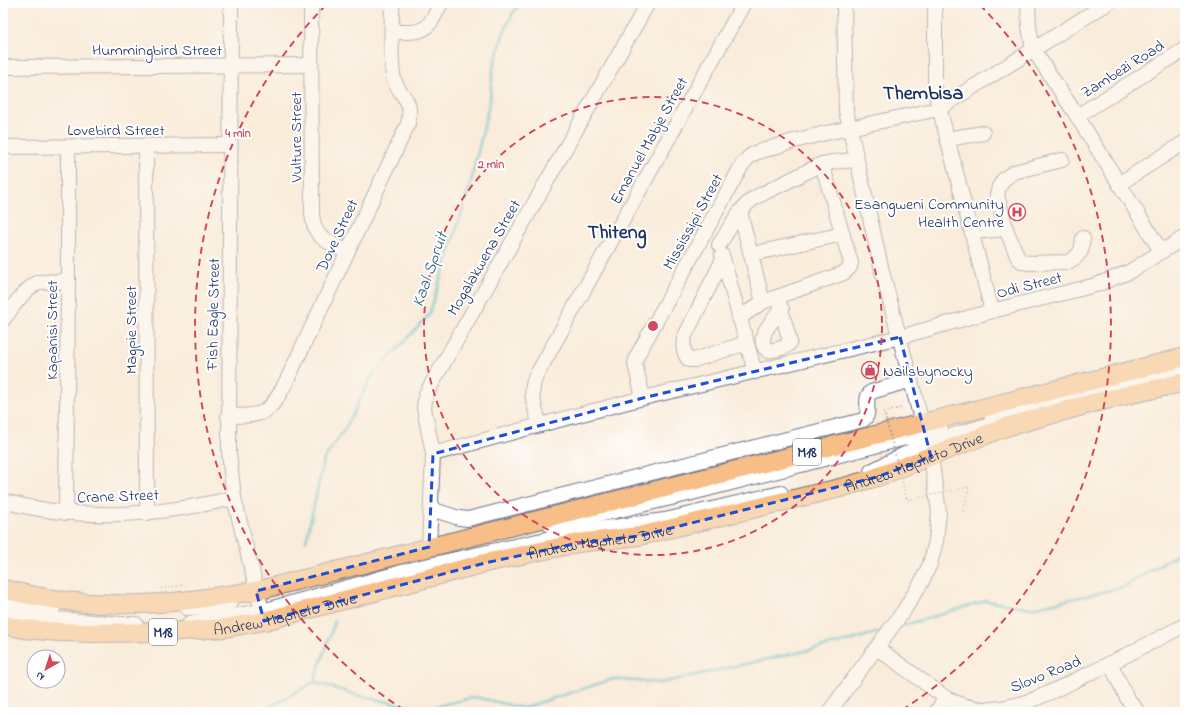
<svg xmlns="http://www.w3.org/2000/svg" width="1188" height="715" font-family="'Indie Flower',sans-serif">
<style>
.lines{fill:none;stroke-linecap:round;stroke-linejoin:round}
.stream{stroke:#48b5c4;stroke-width:3}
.minor-casing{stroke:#69718a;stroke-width:16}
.major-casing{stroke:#69718a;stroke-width:20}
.path{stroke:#69718a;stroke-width:1.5;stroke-dasharray:1 3;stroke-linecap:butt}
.minor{stroke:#fff;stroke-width:14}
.major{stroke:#f7be88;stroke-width:18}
.path-bridge{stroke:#69718a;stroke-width:1.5;stroke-dasharray:1 3;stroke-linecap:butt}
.marked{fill:none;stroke:#1d4ed8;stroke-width:3;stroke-dasharray:8 5;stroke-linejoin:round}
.ring{fill:none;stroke:#d1495b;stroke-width:2;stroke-dasharray:7 5}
.labels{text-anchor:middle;stroke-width:4;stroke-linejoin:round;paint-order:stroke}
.shield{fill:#fff;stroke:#5f6d8e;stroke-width:1}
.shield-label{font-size:15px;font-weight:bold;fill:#1b2f5e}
.street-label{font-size:16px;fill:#1b2f5e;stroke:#fff}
.poi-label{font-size:16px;fill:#1b2f5e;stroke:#fff;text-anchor:end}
.water-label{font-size:17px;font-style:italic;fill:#2b5e82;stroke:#fff}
.district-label{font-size:20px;font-weight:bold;fill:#1b2f5e;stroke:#fff}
.centre{fill:#d1495b;stroke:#fff;stroke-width:2}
.ring-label{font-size:12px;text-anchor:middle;font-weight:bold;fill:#d1495b;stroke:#fff;stroke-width:4;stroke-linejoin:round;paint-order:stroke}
</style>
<rect width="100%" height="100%" fill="#fff"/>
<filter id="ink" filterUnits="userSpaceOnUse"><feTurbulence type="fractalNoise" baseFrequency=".025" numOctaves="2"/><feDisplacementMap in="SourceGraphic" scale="8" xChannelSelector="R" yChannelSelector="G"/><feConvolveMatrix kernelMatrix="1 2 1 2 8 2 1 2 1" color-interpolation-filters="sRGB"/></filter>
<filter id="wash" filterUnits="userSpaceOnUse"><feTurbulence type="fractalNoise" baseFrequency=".012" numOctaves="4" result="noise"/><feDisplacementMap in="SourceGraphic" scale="16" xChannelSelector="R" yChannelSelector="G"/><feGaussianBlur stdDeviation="0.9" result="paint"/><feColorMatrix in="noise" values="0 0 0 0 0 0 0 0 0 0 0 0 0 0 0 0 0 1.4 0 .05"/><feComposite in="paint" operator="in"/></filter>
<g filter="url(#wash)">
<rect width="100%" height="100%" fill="#f9ecdb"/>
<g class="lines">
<g class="stream">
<polyline points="306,541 324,459 345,429 372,376 429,315 470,186 490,100 493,68 504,32 513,13 521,3"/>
<polyline points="898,627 986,601 1032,608 1124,587 1185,549"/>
<polyline points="314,682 360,696 424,709 475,697 523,708 613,679 660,683 841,643 883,631"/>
<polyline points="265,712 268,708 314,682 335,621"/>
</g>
</g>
</g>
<g filter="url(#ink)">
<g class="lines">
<g class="minor-casing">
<g id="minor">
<polyline points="231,3 229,453 234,498 264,619"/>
<path d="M 311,3 L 312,213 C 314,240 326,240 347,252"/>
<polyline points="935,3 935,89 937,99 992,311"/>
<polyline points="1028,3 1029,27 1033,49 1077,116 1161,251"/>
<path d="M 392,32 C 425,32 426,34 441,3"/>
<polyline points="3,67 311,65"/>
<polyline points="1077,116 1185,49"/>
<polyline points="947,139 983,133"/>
<polyline points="146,146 147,513"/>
<polyline points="3,147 230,145"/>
<polyline points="1119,184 1185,142"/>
<polyline points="740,212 763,302"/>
<polyline points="1006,229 1018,258 1023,262 1030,263 1068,262 1076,257 1081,251 1083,238"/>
<polyline points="972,232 1006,229 997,195 999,187 1004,179 1014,172 1062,160"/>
<path d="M 719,245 C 730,228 738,210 754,198 L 822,164 L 832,162 L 856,160"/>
<polyline points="761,252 843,234"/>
<polyline points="722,255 755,372"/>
<path d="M 723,259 L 684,338 C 683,347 683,353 689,360 L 694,360 L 746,343"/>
<path d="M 778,297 L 790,342 C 786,349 776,349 768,351 C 753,339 774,319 782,309"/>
<polyline points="739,318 763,302 844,273 850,267 851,263 822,164"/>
<path d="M 3,320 C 13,307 24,289 39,282 L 68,281"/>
<polyline points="643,398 635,364 637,356 742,165 749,157 755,153 794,141 822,134 938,109 1108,3"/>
<path d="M 228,416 C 264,416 269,415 286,382 L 408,124 C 414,94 397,98 393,75 C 390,52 392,27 392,3"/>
<polyline points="992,416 1185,367"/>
<path d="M 540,425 C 535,408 528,392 536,376 L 744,3"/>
<polyline points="433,454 540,425 643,398 900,337 992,311 1096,285 1129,272 1185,237"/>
<polyline points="871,471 927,443 1004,420"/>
<path d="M 3,501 C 80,522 157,516 234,498"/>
<path d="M 431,509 L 459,518 L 468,519 L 863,420 C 873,413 862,400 871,392 L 911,380"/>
<polyline points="66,513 68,281 68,147"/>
<polyline points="551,526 684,495 941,429"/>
<polyline points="429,547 433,454 424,408 426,394 648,3"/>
<polyline points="3,600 17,603 54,607"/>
<polyline points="187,608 209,607 231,602"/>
<polyline points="3,613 14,616 122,624 136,624"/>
<polyline points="190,623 262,611 420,567 583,531 665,520 781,493"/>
<path d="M 877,648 L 946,698 C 960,705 974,710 990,709 C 1023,708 1055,690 1084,676 C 1118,660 1152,642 1185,625"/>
<polyline points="1110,663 1127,698 1138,712"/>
<polyline points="829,712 903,612 921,583 930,564 936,541 939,512 931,457 882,271 846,111 844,3"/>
<polyline points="936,712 946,698"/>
</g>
</g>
<g class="major-casing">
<g id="major">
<path d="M 3,589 C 54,602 107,607 160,603 C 192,601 224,595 256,591 L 1185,357"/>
<path id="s1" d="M 3,625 L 24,629 L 59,632 L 94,633 L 165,632 L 225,628 L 264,621 L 485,563 L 578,543 L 639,536 L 844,487 L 877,477 L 1006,427 L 1093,403 L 1185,382"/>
</g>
</g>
<g class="path">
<polyline points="884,412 901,408"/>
<polyline points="963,512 969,487"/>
<polyline points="161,588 185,585"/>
</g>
<use href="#minor" class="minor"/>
<use href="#major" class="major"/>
<polyline class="path-bridge" points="884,412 907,500 969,487"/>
</g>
</g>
<path d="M0 0H1188V715H0ZM 900,337 L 931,457 L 877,477 L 639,536 L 578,543 L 485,563 L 264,621 L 256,591 L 429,547 L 433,454 L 643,398 Z" fill="#f9ecdb" fill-opacity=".55" fill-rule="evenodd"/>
<path class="marked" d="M 900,337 L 931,457 L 877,477 L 639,536 L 578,543 L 485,563 L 264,621 L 256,591 L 429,547 L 433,454 L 643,398 Z"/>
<g class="ring">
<circle cx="653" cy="326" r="229"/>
<path d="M404 710A458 458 0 0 1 326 5M980 5A458 458 0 0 1 902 710"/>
</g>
<defs>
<g id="hospital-ring" transform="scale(0.9)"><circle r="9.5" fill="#fff" stroke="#d1495b" stroke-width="1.5"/><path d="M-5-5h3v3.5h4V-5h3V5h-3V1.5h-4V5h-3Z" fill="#d1495b"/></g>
<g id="shop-ring" transform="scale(0.9)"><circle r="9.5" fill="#fff" stroke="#d1495b" stroke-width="1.5"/><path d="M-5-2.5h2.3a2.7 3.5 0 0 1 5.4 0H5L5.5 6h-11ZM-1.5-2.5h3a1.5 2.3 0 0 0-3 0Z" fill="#d1495b"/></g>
</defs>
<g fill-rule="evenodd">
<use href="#hospital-ring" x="1017" y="212"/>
<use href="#shop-ring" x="870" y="370"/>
</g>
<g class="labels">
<g class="shield">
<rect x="793" y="439" width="28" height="26" rx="3"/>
<rect x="149" y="619" width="28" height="26" rx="3"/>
</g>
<g class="shield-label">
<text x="807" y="457">M18</text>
<text x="163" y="637">M18</text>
</g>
<g class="street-label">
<text x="157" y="55">Hummingbird Street</text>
<text transform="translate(1122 68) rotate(-32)" y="6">Zambezi Road</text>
<text x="116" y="135">Lovebird Street</text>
<text transform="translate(295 137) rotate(-90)" y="6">Vulture Street</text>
<text transform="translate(648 140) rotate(-61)" y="6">Emanuel Mabje Street</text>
<text transform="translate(692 221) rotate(-61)" y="6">Mississipi Street</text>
<text transform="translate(336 235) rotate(-65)" y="6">Dove Street</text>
<text transform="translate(483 257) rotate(-60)" y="6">Mogalakwena Street</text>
<text transform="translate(1029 284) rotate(-14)" y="6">Odi Street</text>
<text transform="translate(212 314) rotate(-89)" y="6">Fish Eagle Street</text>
<text transform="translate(51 330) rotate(-90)" y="6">Kapanisi Street</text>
<text transform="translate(130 330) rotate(-90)" y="6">Magpie Street</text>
<text dy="6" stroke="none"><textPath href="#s1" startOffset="932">Andrew Mapheto Drive</textPath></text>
<text transform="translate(118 495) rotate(-2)" y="6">Crane Street</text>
<text dy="6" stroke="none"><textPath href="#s1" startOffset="608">Andrew Mapheto Drive</textPath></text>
<text dy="6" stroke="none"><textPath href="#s1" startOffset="284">Andrew Mapheto Drive</textPath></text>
<text transform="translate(1045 673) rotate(-22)" y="6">Slovo Road</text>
</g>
<g class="poi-label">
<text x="1004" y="209">Esangweni Community<tspan x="1004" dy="18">Health Centre</tspan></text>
<text x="883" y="376" text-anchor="start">Nailsbynocky</text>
</g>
<g class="water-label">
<text transform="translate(429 269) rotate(-71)" y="6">Kaal Spruit</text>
</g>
<g class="district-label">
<text x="923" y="99">Thembisa</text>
<text x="617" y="238">Thiteng</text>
</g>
</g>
<circle cx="653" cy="326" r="6" class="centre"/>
<g class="ring-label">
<text x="238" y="137">4 min</text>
<text x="491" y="168">2 min</text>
</g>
<rect width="1188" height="715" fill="none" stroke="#fff" stroke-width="16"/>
<g transform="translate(46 669) rotate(219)"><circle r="19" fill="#ffffff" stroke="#a4acbf"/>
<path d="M0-3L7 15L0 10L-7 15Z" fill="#d1495b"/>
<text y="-6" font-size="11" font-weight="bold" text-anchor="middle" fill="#1b2f5e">N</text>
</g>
</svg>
